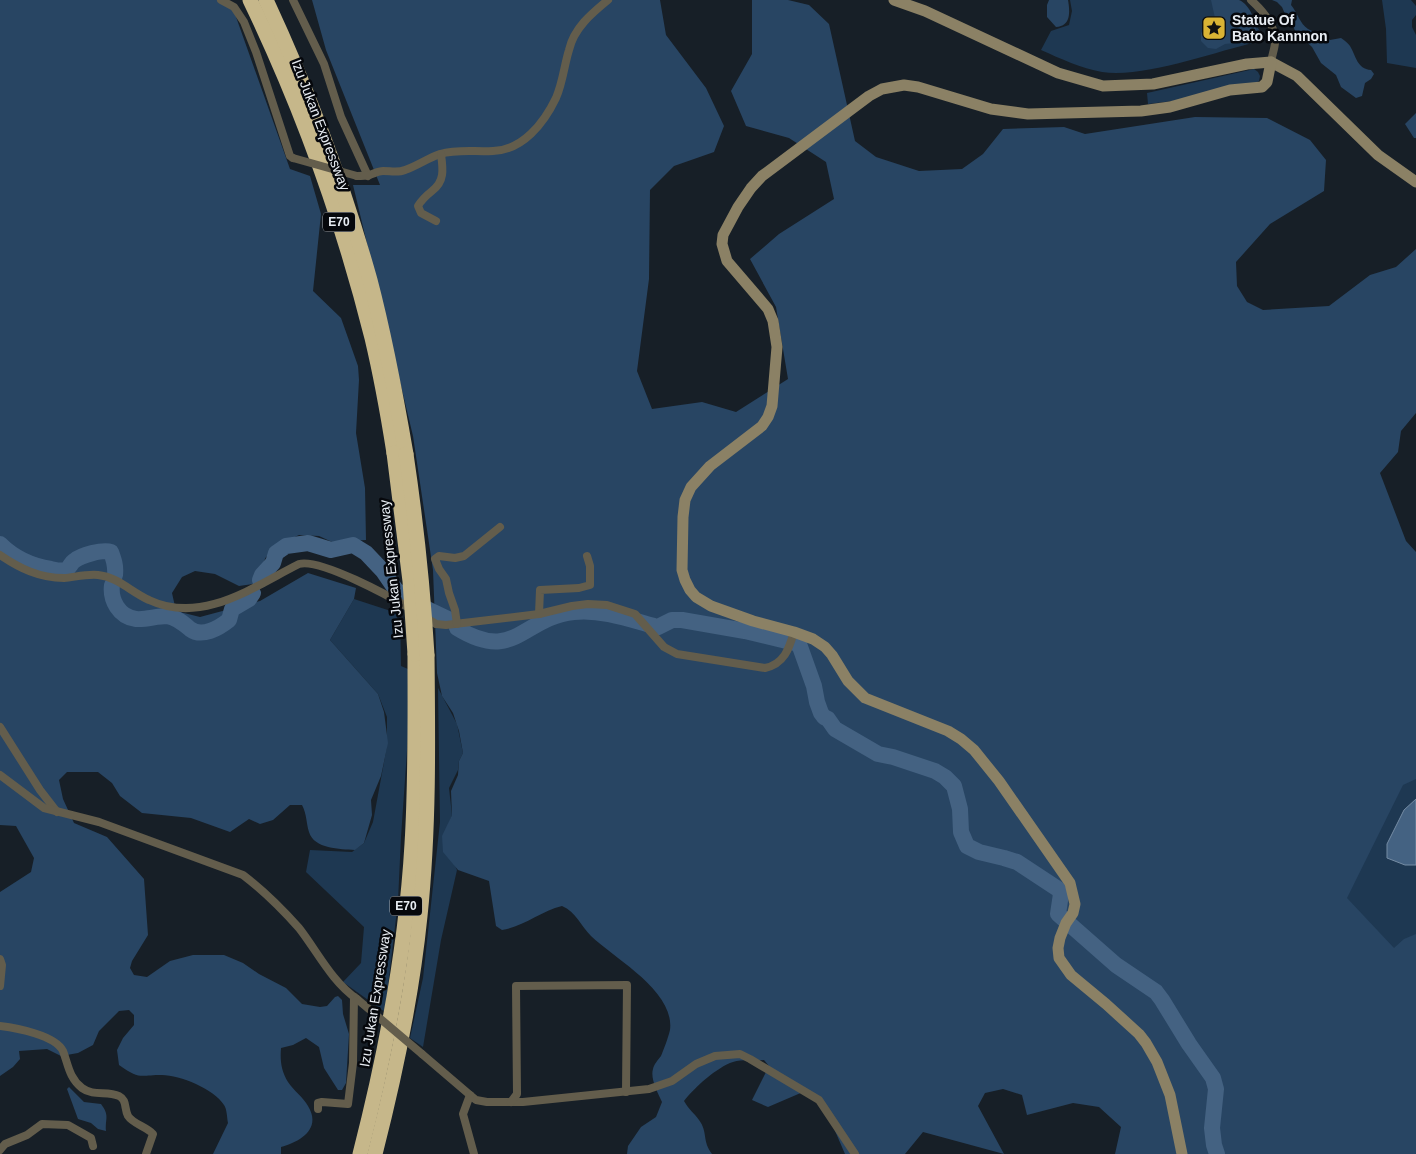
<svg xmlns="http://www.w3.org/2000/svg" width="1416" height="1154" font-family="Helvetica,sans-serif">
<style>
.green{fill:#1e3852}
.forest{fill:#284563}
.water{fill:#446282;stroke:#758ca4}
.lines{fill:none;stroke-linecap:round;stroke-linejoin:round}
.river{stroke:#446282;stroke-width:16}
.street{stroke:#635d4c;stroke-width:8}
.secondary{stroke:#8b8165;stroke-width:11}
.highway{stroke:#c6b78a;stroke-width:15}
.street-bridge{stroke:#635d4c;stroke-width:8}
.highway-bridge{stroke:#c6b78a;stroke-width:15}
.labels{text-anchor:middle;stroke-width:5;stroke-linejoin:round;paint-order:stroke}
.shield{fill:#06080c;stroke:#a4a8ae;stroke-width:1}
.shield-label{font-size:12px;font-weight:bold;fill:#e8edf3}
.poi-label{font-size:14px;font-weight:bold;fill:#e8edf3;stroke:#06080c;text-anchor:start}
.street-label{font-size:14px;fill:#e8edf3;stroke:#06080c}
</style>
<rect width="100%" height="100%" fill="#171f27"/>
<g class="green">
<path d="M 1070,0 L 1238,0 L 1260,31 L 1262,39 L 1257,42 C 1213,52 1146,78 1102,72 C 1081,68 1061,59 1041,50 L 1051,31 L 1069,25 L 1072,11 Z"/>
<polygon points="1382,0 1411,0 1416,6 1416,15 1412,20 1412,27 1416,35 1416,68 1387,63 1386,29"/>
<polygon points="1254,69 1258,72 1260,76 1259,81 1255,83 1181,100 1148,104 1147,93"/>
<polygon points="354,599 400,614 401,666 408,669 409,722 401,837 398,901 385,1012 343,982 361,963 364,927 306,872 310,850 352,852 364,843 373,822 387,746 387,717 378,694 330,640"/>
<polygon points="438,688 457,724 463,753 459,761 458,770 449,788 452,815 447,828 449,853 457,870 441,940 423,1047 410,1038 423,978 440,822"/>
<polygon points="1416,764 1416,949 1384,953 1342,903 1385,777"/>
</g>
<g class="forest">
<path d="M 0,0 L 228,0 L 235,14 L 290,169 L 310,176 L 321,214 L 313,291 L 341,318 L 358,366 L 359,380 L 356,433 L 365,488 L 366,540 L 332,542 L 319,536 L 299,535 L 286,541 L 266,557 L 253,584 L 239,586 L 215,574 L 195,571 L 182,577 L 172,593 L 176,611 L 200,617 L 260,601 L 308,573 L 356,588 L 354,599 L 330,640 L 378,694 L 384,712 L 388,743 L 381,776 L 371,800 L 372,815 L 364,843 L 355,850 C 340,849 314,849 309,832 C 306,822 307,815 302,805 L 290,805 L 273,820 L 260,824 L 249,819 L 230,832 L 191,818 L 142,813 L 120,796 L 112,783 L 98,772 L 67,772 L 59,780 L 63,799 L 74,823 L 107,837 L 144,879 L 148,935 L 132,961 L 130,968 L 134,975 L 147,977 L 170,961 L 193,955 L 224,955 L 243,963 L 259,974 L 286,988 L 302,1004 L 320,1007 L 327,1006 L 335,997 L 338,996 L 342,1000 L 343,1014 L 349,1034 L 346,1083 L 342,1090 L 338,1090 L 324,1068 L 319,1047 L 306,1038 L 293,1045 L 281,1048 C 280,1060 281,1071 288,1082 C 294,1091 303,1097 308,1106 C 322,1129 300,1142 281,1147 L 281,1154 L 213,1154 L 228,1123 C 227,1118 227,1109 224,1105 C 214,1089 180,1075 162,1075 C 139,1075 140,1080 119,1065 L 117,1050 L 123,1038 L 134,1025 L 134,1015 L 129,1010 L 119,1011 L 99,1031 L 93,1045 L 78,1053 L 61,1056 L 47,1049 L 19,1051 L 20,1059 L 13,1067 L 0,1076 L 0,892 L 31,872 L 34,858 L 16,826 L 0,825 Z"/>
<path d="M 312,0 L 660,0 L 666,35 L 706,88 L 724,126 L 714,152 L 674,166 L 650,190 L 649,279 L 637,371 L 652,409 L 702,402 L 736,412 L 788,379 L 776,307 L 750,259 L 779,234 L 834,199 L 826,162 L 789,138 L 746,126 L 731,91 L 752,54 L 752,0 L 788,0 L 809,5 L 829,24 L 855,141 L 876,157 L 919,171 L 962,169 L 983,154 L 1003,129 L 1064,127 L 1085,134 L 1195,117 L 1267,118 L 1310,140 L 1326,160 L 1324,191 L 1270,224 L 1236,262 L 1237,286 L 1247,302 L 1263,310 L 1329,306 L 1370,275 L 1396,267 L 1416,249 L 1416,413 L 1401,431 L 1398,452 L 1380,473 L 1406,541 L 1416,552 L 1416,779 L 1403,785 L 1347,898 L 1394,948 L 1404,939 L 1416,934 L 1416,1154 L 1115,1154 L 1121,1127 L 1099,1107 L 1073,1103 L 1027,1115 L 1022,1095 L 1003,1089 L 985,1093 L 978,1106 L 1004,1154 L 923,1132 L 905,1154 L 845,1154 L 826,1110 L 803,1092 L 768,1107 L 752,1100 L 769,1066 L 764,1060 C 754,1061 742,1059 733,1062 C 717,1067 694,1088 684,1101 C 689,1110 694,1113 699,1120 C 708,1132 702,1141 712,1154 L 627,1154 L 628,1146 L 641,1127 L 656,1117 L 662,1102 C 658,1093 650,1079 653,1069 C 654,1064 658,1060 661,1056 C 664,1049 668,1038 670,1030 C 675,991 615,959 591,936 C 581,926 576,912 562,906 C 541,911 523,927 502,930 L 496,926 L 489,881 L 458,870 L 443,852 L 442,836 L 452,815 L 451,791 L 458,775 L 459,761 L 463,753 L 459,731 L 453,713 L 442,696 L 437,673 L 433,570 L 413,436 L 353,185 L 380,185 L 326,50 Z"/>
<path d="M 1049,0 L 1068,0 C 1070,12 1071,26 1056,27 L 1047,17 L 1047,5 Z"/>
<path d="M 1211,0 C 1219,0 1231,0 1239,0 C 1251,5 1256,23 1257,34 L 1251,38 L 1244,37 L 1234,43 L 1225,44 L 1216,49 L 1208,48 L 1201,41 L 1201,33 L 1215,18 Z"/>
<path d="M 1272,0 L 1292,0 L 1291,5 C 1297,12 1300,24 1308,29 C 1316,34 1324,32 1330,40 L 1341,38 C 1345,41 1348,43 1350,46 C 1356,56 1357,69 1371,70 L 1374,74 L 1371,79 L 1365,83 L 1362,96 L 1356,98 L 1341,87 L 1336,75 L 1321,63 L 1312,47 L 1295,31 L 1293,25 L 1288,21 L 1282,7 L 1277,2 Z"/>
<polygon points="1416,113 1416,138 1414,138 1405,124"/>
<path d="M 69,1087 L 84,1102 L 101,1104 C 110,1116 105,1118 106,1131 L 98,1129 L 91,1123 L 78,1119 L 67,1089 Z"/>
</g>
<polygon class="water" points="1416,799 1416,865 1405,865 1387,858 1387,844 1404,810"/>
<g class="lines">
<g class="river">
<path d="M 0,544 C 14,558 31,566 51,569 C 56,570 62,572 67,569 C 70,567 71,563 74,561 C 81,555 103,549 111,552 C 114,560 116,566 115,575"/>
<polyline points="260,580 262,575 273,563 276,553 286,546 308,543 331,550 353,545 366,553 383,571 396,590 429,610 448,619"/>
<path d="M 112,585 C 110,600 119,617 136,619 C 146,620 156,616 167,616 C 176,617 183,623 190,629 C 202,638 219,628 229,620 L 232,609 L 249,599 L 253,593"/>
<path d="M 457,628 C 515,664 523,617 574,612 C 600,609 629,619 654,626 L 658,627 L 672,620 L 682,620 L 745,631 L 799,644 L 814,686 L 817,702 L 821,713 L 824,717 L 828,719 L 835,729 L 878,754 L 893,757 L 935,771 L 945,777 L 954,786 L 960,809 L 961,832 L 967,846 L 979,852 L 1004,858 L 1017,862 L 1058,889 L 1061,894 L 1058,914 L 1116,965 L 1156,992 L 1162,1000 L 1189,1044 L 1213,1078 L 1216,1089 L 1212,1128 L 1214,1145 L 1217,1154"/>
</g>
<g class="street">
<polyline points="221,0 234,7 244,22 256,52 290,156 293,158"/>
<polyline points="293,0 324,64 341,117 368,176"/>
<path d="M 1251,0 C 1262,10 1276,26 1275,42 C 1275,48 1272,55 1271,62"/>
<path d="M 357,176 C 361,176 365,176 369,175 C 373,174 378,171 383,171 C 391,171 398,173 405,170 C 417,166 428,158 440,154 C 458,149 474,152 493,151 C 523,150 544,123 556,98 C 563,82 564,66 569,50 C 574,28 591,14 608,0"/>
<path d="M 436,221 L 421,213 L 418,206 C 422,199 427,195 432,191 C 445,181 443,169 441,154"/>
<path d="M 0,555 C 19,568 39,578 64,578 C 75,577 86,574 98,575 C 118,577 131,592 149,600 C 202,625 253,587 299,564 C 320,558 391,597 411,609"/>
<polyline points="539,614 540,590 579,588 590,585 590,566 587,556"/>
<path d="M 423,616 L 436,624 L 446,625 L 539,614 L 572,606 L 588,604 L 607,605 L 635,614 L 664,647 L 677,654 L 765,668 C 784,664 789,649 794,632"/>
<polyline points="457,624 455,610 449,593 446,579 439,569 435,559 439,556 455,558 464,556 500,527"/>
<polyline points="0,727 40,790 57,812"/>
<path d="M 0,775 L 44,808 L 99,822 L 243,875 C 264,891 282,909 299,928 C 317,951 332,982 357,999"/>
<polyline points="0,959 2,965 0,986"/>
<path d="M 0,1026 C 16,1028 55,1035 63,1051 C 68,1064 69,1078 82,1088 C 94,1097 107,1090 119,1096 C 127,1100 124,1108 128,1116 C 133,1124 147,1127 153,1134 L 146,1154"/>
<polyline points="422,1054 470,1095 476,1100 487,1102 523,1102 649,1089 672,1081 696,1064 715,1056 740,1054 750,1059 819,1100 855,1154"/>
<polyline points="470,1095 463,1114 474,1154"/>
<polyline points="511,1102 517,1094 516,986 627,985 626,1092"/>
<polyline points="318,1109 318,1103 322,1102 348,1104 353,1063 354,997"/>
<polyline points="0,1150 5,1144 27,1135 42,1124 68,1125 91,1138 93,1146"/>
</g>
<g class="secondary">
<polyline points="894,0 925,11 1058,73 1103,86 1153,84 1247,64 1271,62 1297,76 1378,155 1416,182"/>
<polyline points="1182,1154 1170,1095 1157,1062 1146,1043 1139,1034 1106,1004 1071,975 1059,958 1058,948 1060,938 1066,923 1073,913 1075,904 1070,883 999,781 974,750 961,739 948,731 865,698 848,681 832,655 825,647 813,639 794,632 753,621 711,606 696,597 690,590 685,580 682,570 683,517 685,500 691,487 710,466 762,426 768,417 772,406 777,347 773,321 768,309 727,261 722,244 723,235 738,207 751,188 762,176 869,96 882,89 904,85 918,87 991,109 1028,114 1141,111 1170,107 1230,90 1262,87 1267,82 1271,62"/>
</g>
<g class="highway">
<path d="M 250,0 C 302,108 343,222 372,338 C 381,376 388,415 394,453"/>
<path d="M 266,0 C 308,90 343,184 370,280 C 385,337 396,396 406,454"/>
<path d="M 360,1154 C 386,1053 406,948 412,844 C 416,780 415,717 415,654"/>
<path d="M 375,1154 C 395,1076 412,996 420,916 C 429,829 428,742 427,655"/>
</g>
<g class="street-bridge">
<polyline points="293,158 357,176"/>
<polyline points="357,999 422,1054"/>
</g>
<g class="highway-bridge">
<polyline points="394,453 410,581 415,654"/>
<path d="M 406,454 C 416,521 423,588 427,655"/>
</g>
</g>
<defs>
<g id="sight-square" transform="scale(1.25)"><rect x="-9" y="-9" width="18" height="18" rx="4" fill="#d9b334" stroke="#06080c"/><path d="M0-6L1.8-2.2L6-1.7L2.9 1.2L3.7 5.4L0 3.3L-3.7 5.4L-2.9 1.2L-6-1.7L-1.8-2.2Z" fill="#111"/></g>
</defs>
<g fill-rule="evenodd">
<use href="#sight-square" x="1214" y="28"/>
</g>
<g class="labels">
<g class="shield">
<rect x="323" y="212.5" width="32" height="19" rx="4"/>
<rect x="390" y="896.5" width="32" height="19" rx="4"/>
</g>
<g class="shield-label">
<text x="339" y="226">E70</text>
<text x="406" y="910">E70</text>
</g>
<g class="poi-label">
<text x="1232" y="25">Statue Of<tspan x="1232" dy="16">Bato Kannnon</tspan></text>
</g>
<g class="street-label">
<text transform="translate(321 125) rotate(69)" y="5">Izu Jukan Expressway</text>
<text transform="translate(391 569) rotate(-96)" y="5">Izu Jukan Expressway</text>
<text transform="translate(375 998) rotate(-81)" y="5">Izu Jukan Expressway</text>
</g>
</g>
</svg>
